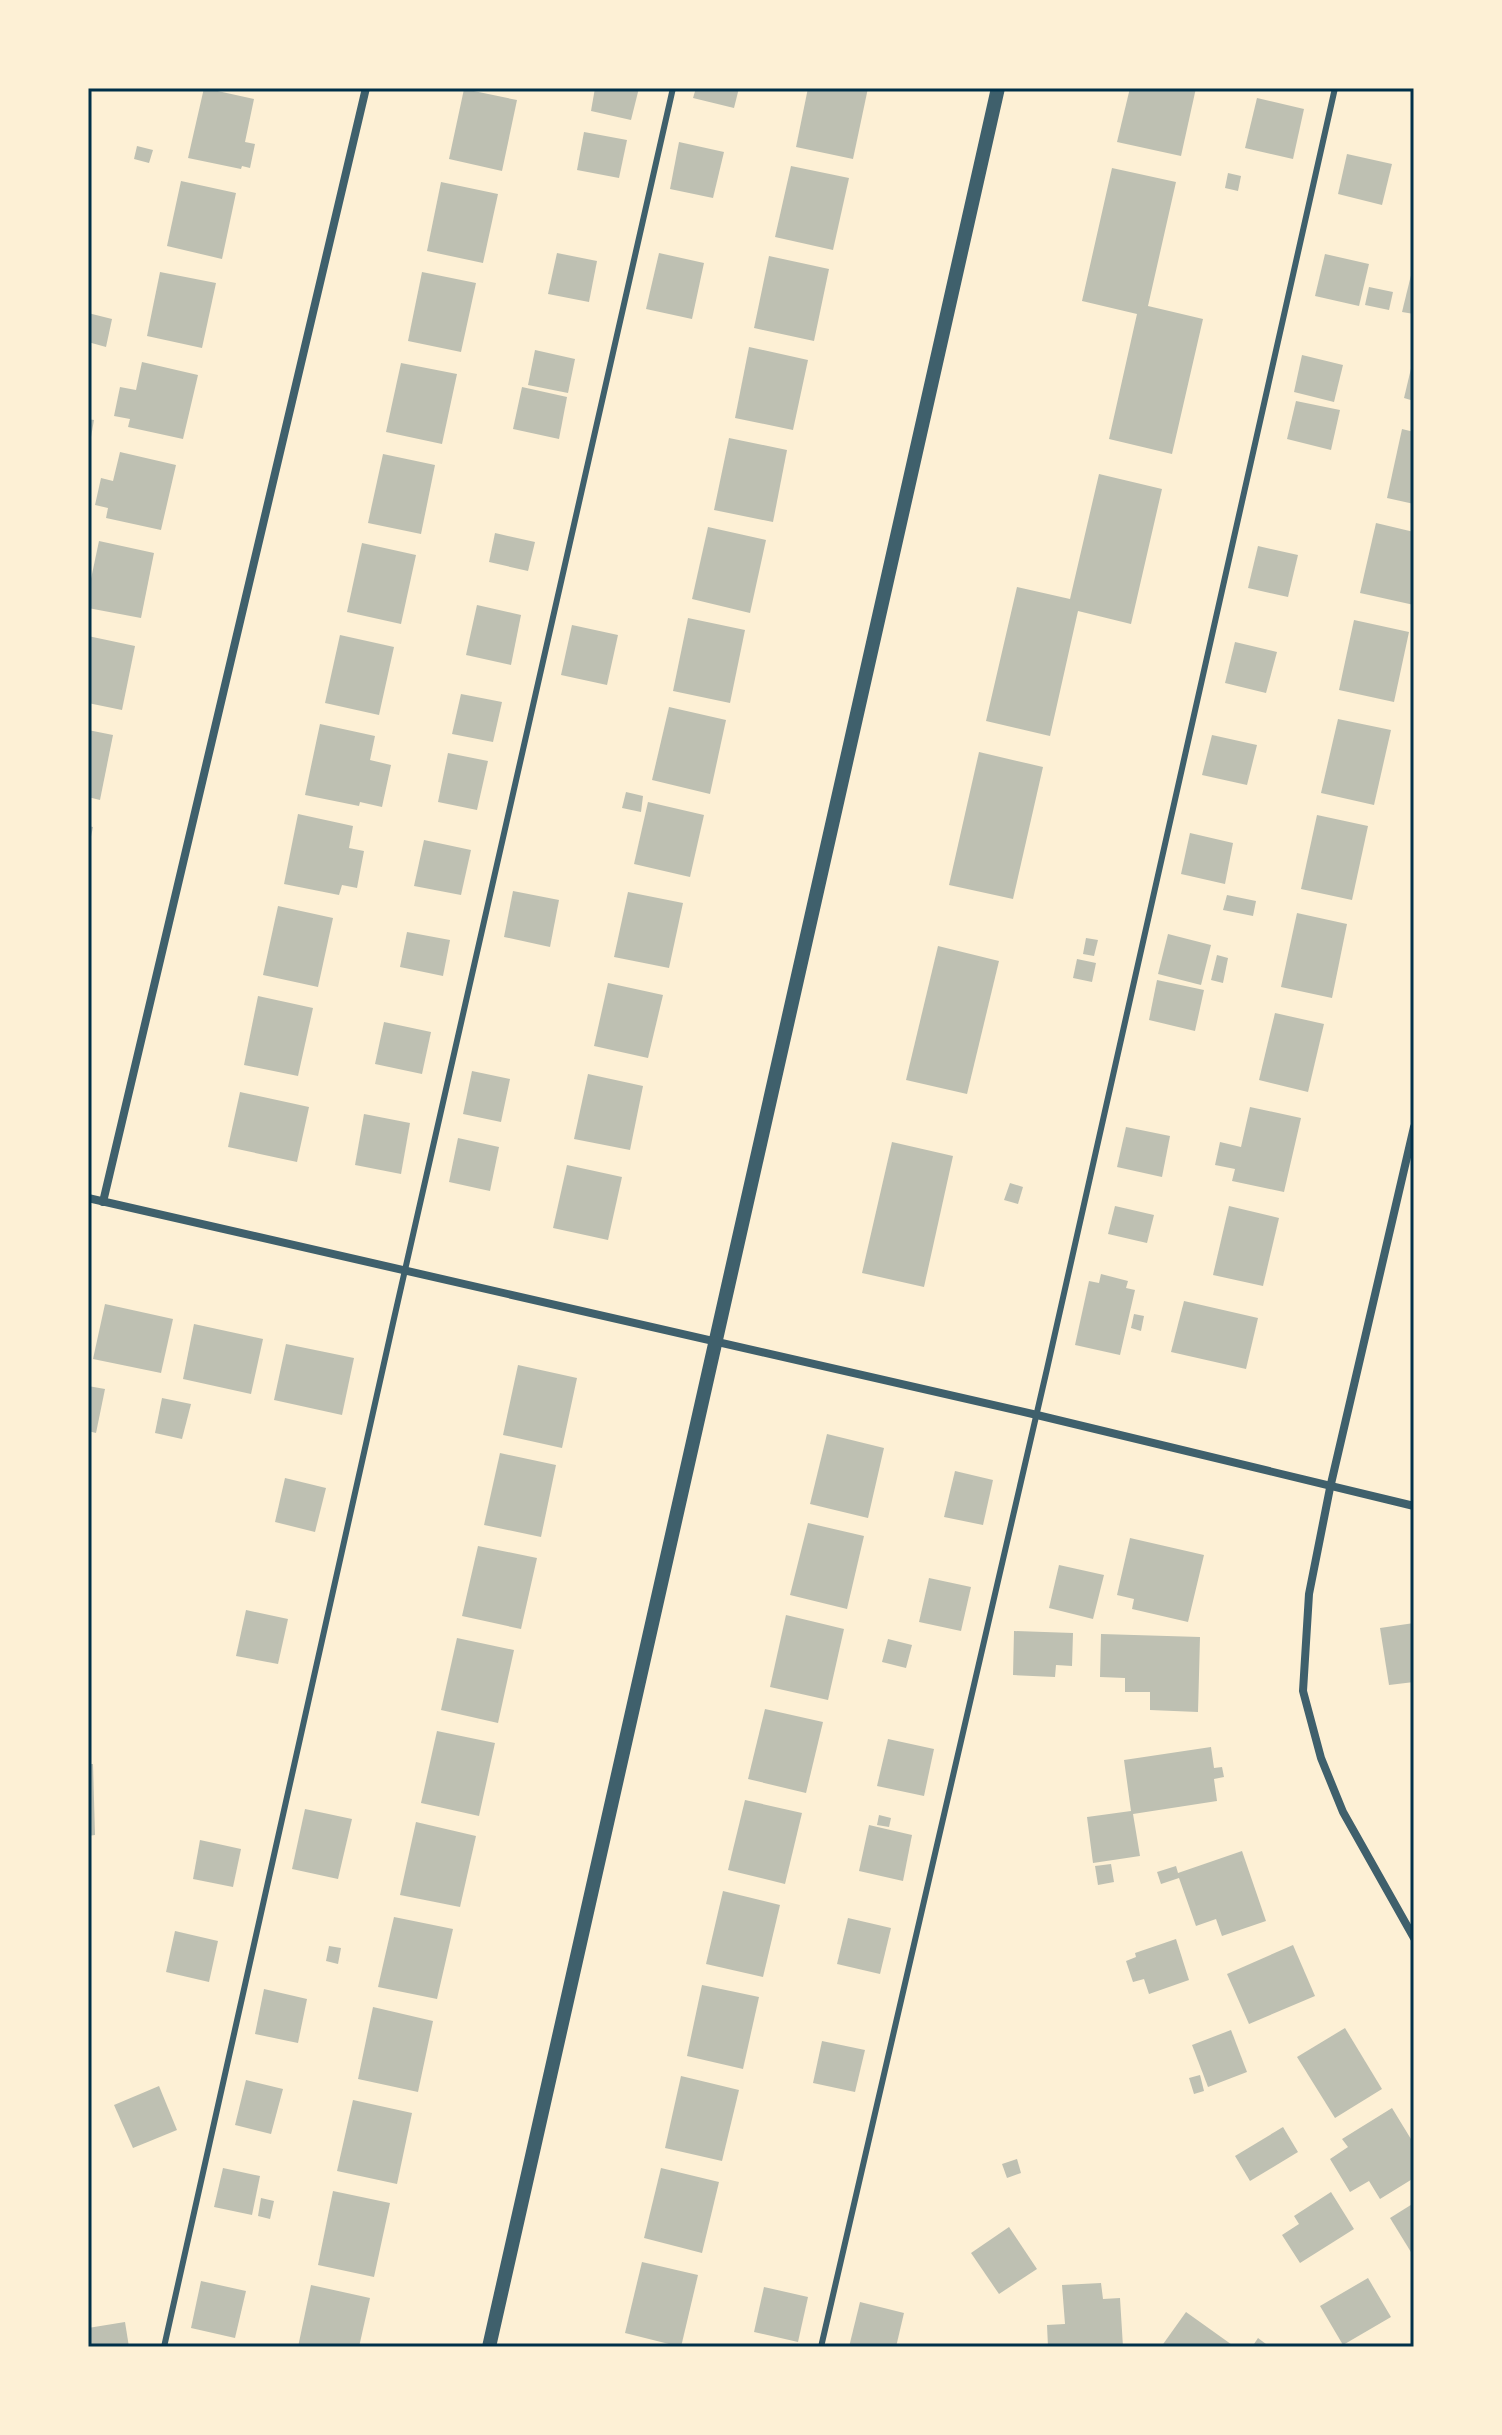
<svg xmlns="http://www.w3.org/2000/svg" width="1502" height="2435" font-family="Commissioner,sans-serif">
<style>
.building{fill:#bec0b2}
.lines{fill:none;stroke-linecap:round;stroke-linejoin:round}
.service{stroke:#3f606c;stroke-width:6}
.minor{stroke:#3f606c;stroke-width:8}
.tertiary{stroke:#3f606c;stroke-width:14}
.neatline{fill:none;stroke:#003049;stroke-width:3}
</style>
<rect width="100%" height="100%" fill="#fdf0d5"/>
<g class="building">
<polygon points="204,88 254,99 245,142 255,144 250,168 242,166 241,169 188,158"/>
<polygon points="595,88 639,88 631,120 591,111"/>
<polygon points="696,88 739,88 734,108 693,98"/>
<polygon points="808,88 868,88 853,159 796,147"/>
<polygon points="1130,88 1196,88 1181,156 1117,142"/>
<polygon points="464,89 517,100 502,171 449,159"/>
<polygon points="1257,98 1304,109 1293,159 1245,148"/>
<polygon points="584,132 627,140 619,178 577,170"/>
<polygon points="679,142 724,152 713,198 670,189"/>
<polygon points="137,146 153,150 149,163 134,159"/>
<polygon points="1347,154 1392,164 1382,205 1338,194"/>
<polygon points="791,166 849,178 833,250 775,237"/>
<polygon points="1112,168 1176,182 1148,306 1203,319 1172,454 1109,439 1137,314 1082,301"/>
<polygon points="1228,173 1241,176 1238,191 1225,188"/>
<polygon points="181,181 236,193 222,259 167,246"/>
<polygon points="441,182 498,194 483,263 427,251"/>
<polygon points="557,253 597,261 589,302 548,294"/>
<polygon points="659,253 704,263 692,319 646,309"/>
<polygon points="1325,254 1369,264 1359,306 1315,296"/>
<polygon points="769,256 829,269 814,341 754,328"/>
<polygon points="1413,267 1414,267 1414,314 1402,312"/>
<polygon points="160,272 216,283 202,348 147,336"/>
<polygon points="422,272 476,283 461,352 408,341"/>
<polygon points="1369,287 1393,292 1389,310 1365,305"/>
<polygon points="88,313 112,319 106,347 88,342"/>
<polygon points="749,347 808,360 793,430 735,418"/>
<polygon points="535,350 575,359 568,393 528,385"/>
<polygon points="1302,355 1343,365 1334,402 1294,392"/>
<polygon points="1413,360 1414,360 1414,401 1404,398"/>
<polygon points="142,362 198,375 183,439 128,427 130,419 114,416 120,387 136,390"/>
<polygon points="401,363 457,374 442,444 386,432"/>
<polygon points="522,387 567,397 559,439 513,429"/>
<polygon points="1296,401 1340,410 1331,450 1287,439"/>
<polygon points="88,419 94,420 91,437 88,437"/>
<polygon points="1402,429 1414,432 1414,504 1387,498"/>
<polygon points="729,438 787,450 773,522 714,510"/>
<polygon points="120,452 176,465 161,530 106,518 108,508 95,505 101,478 113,481"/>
<polygon points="383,454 435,465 421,534 368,523"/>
<polygon points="1099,474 1162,489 1131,624 1078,611 1050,736 986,721 1017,587 1070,599"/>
<polygon points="1376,523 1414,532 1414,605 1360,593"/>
<polygon points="708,527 766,540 750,613 692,599"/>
<polygon points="495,533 535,542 528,571 489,562"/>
<polygon points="99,541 154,553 141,618 88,608 88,593"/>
<polygon points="362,543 416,555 401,624 347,612"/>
<polygon points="1258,546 1298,555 1288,597 1248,588"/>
<polygon points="477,605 521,615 511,665 466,655"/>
<polygon points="688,618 745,630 730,703 673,691"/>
<polygon points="1354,620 1409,632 1394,702 1339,690"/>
<polygon points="572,625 618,635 607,685 561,675"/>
<polygon points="340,635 394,647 379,715 325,703"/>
<polygon points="88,636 135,646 122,710 88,703"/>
<polygon points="1235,642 1277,652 1266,693 1225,683"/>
<polygon points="461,694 502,702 493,742 452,734"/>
<polygon points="669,707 726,720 710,794 652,780"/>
<polygon points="1338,719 1391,730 1374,805 1321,793"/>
<polygon points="320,724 375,736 370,760 391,765 382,807 360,802 359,806 305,795"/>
<polygon points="88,730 113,735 100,800 88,797"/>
<polygon points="1212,735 1257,745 1247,785 1202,775"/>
<polygon points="979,752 1043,767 1013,899 949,885"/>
<polygon points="448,753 488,761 477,810 438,802"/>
<polygon points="626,792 643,796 641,812 622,808"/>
<polygon points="648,802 704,815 690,877 634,864"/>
<polygon points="298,814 353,826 349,848 364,851 357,888 342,885 339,895 284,884"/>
<polygon points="1317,815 1368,826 1352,900 1301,889"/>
<polygon points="88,826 93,827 89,846 88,846"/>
<polygon points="1190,833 1233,843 1225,884 1181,874"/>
<polygon points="424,840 471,850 461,895 414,886"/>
<polygon points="513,891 559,900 550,947 504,937"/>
<polygon points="628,892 683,903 669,968 614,957"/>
<polygon points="1227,895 1256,901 1253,916 1223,910"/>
<polygon points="278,906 333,918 318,987 263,975"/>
<polygon points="1297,913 1347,924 1332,998 1281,987"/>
<polygon points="407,932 450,940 443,976 400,967"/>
<polygon points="1168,934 1211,945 1201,985 1158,974"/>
<polygon points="1086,938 1098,940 1094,956 1083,954"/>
<polygon points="938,946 999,961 967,1094 906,1080"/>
<polygon points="1217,955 1228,958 1223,983 1211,980"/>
<polygon points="1077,959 1096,963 1092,982 1073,978"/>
<polygon points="1157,980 1204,990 1195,1031 1149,1020"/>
<polygon points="608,983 663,995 648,1058 594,1046"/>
<polygon points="258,996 313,1008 298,1076 244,1065"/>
<polygon points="1275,1013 1324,1024 1308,1092 1259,1080"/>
<polygon points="384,1022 431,1032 422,1074 375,1064"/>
<polygon points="472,1071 510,1079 501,1122 463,1114"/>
<polygon points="588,1074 643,1086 630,1150 574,1139"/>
<polygon points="240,1092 309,1107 297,1162 228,1147"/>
<polygon points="1250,1107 1301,1118 1284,1192 1232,1181 1235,1169 1215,1165 1220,1142 1241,1147"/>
<polygon points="364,1114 410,1123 401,1174 355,1165"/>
<polygon points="1126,1127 1170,1136 1162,1177 1117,1167"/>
<polygon points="458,1138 499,1147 490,1191 449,1182"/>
<polygon points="892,1142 953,1156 924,1287 862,1273"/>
<polygon points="567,1165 622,1177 608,1240 553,1228"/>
<polygon points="1010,1183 1023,1187 1018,1204 1004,1200"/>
<polygon points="1115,1206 1154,1215 1147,1243 1108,1234"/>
<polygon points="1229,1206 1279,1218 1263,1286 1213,1275"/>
<polygon points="1101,1274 1128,1281 1126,1288 1135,1290 1120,1355 1075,1345 1089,1281 1099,1283"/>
<polygon points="1184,1301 1258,1318 1246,1369 1171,1352"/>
<polygon points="105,1304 173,1319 161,1373 93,1359"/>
<polygon points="1134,1314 1144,1316 1141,1331 1131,1328"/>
<polygon points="194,1324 263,1339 251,1394 183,1379"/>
<polygon points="286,1344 354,1358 342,1415 274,1400"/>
<polygon points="518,1365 577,1378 562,1448 503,1435"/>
<polygon points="88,1386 105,1389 96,1433 88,1431"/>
<polygon points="162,1398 191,1404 182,1439 155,1433"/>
<polygon points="827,1434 884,1448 868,1518 810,1504"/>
<polygon points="500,1453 556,1465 541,1537 484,1525"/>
<polygon points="955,1471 993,1480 983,1525 944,1517"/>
<polygon points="285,1478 326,1488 315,1532 275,1522"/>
<polygon points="808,1523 864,1536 847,1609 790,1595"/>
<polygon points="1130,1538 1204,1555 1188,1622 1132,1609 1134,1599 1117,1595"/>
<polygon points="478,1546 537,1558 521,1629 462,1616"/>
<polygon points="1059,1565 1104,1575 1093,1619 1049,1608"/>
<polygon points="929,1578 971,1587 961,1631 919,1622"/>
<polygon points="246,1610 288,1619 278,1664 236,1656"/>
<polygon points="786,1615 844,1629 828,1700 770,1687"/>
<polygon points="1414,1623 1414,1682 1389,1685 1380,1628"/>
<polygon points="1014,1631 1073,1633 1072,1666 1056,1665 1055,1677 1013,1675"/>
<polygon points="1101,1634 1200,1637 1198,1712 1150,1710 1150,1692 1125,1692 1125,1678 1100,1677"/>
<polygon points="457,1638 514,1650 498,1723 441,1710"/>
<polygon points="888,1639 912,1645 906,1668 882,1662"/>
<polygon points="765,1709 823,1722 806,1793 748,1779"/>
<polygon points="437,1731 495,1743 479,1816 421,1803"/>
<polygon points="888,1739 934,1749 924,1796 877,1786"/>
<polygon points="1211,1747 1214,1768 1222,1767 1224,1777 1214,1779 1217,1801 1133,1814 1140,1856 1093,1863 1087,1817 1131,1811 1124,1760"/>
<polygon points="88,1764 93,1764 95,1835 88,1836"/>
<polygon points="745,1800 802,1813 785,1884 728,1870"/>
<polygon points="305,1809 352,1819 338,1879 292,1869"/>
<polygon points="879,1815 891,1818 889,1827 877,1825"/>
<polygon points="416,1822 476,1836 460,1907 400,1895"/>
<polygon points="869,1825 912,1835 903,1881 859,1871"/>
<polygon points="200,1840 241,1849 233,1887 193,1879"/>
<polygon points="1242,1851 1266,1921 1222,1936 1216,1919 1196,1926 1179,1878 1161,1884 1157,1872 1176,1866 1178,1873"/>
<polygon points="1111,1864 1114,1882 1098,1885 1095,1866"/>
<polygon points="723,1891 780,1905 763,1977 706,1964"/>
<polygon points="394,1917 453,1929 437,1999 378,1987"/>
<polygon points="848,1918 891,1928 880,1974 837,1964"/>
<polygon points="175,1931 218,1941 209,1982 166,1972"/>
<polygon points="1176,1939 1189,1980 1149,1994 1144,1979 1133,1982 1126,1961 1136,1957 1135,1953"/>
<polygon points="1293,1945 1315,1996 1249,2024 1227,1974"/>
<polygon points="329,1946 341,1948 338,1964 326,1961"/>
<polygon points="702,1985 759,1997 743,2069 687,2056"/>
<polygon points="264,1989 307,1999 298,2043 255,2034"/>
<polygon points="373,2007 433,2021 418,2092 358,2079"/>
<polygon points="1345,2028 1382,2089 1335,2118 1297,2057"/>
<polygon points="1231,2030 1247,2072 1208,2087 1192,2045"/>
<polygon points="822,2041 865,2050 855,2092 813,2083"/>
<polygon points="1200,2075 1204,2091 1194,2094 1189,2078"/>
<polygon points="681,2076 739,2090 722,2161 665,2148"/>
<polygon points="246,2080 283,2089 271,2134 235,2125"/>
<polygon points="159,2086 177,2130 133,2148 114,2105"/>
<polygon points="353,2100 412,2113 397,2184 337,2171"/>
<polygon points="1392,2108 1414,2144 1414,2178 1380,2199 1369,2181 1350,2192 1330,2159 1348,2147 1342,2139"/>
<polygon points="1283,2127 1298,2152 1250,2181 1235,2156"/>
<polygon points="1017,2159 1021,2173 1007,2178 1002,2164"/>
<polygon points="223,2168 260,2176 252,2215 214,2207"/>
<polygon points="661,2168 719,2182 702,2253 644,2238"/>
<polygon points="333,2191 390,2203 374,2277 318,2265"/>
<polygon points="1331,2192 1354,2229 1300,2263 1282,2235 1299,2224 1294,2216"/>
<polygon points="261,2198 274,2201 270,2219 258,2216"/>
<polygon points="1414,2203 1414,2257 1390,2218"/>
<polygon points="1009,2227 1037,2269 999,2294 971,2253"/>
<polygon points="642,2262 698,2275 681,2347 625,2333"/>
<polygon points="1368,2278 1391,2317 1343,2345 1320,2306"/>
<polygon points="201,2281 246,2291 235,2338 191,2328"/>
<polygon points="1101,2283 1103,2299 1120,2298 1123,2347 1048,2347 1047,2325 1065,2324 1062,2285"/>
<polygon points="311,2285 370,2298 359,2347 298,2347"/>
<polygon points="764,2287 808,2297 798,2342 754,2332"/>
<polygon points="860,2302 904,2313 896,2347 849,2347"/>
<polygon points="1186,2312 1235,2347 1161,2347"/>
<polygon points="125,2322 129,2347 88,2347 88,2328"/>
<polygon points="1258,2338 1270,2347 1252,2347"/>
</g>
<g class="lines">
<g class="service">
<polyline points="164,2347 393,1323 673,88"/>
<polyline points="821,2347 1047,1369 1335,88"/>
</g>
<g class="minor">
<polyline points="1414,1127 1330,1488 1309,1594 1303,1691 1321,1758 1343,1812 1414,1938"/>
<polyline points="88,1198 1037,1415 1414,1506"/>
<polyline points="103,1202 366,88"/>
</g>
<polyline class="tertiary" points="489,2347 998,88"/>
</g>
<rect width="1502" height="2435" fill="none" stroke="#fdf0d5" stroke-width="180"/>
<rect x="90" y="90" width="1322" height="2255" class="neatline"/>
</svg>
